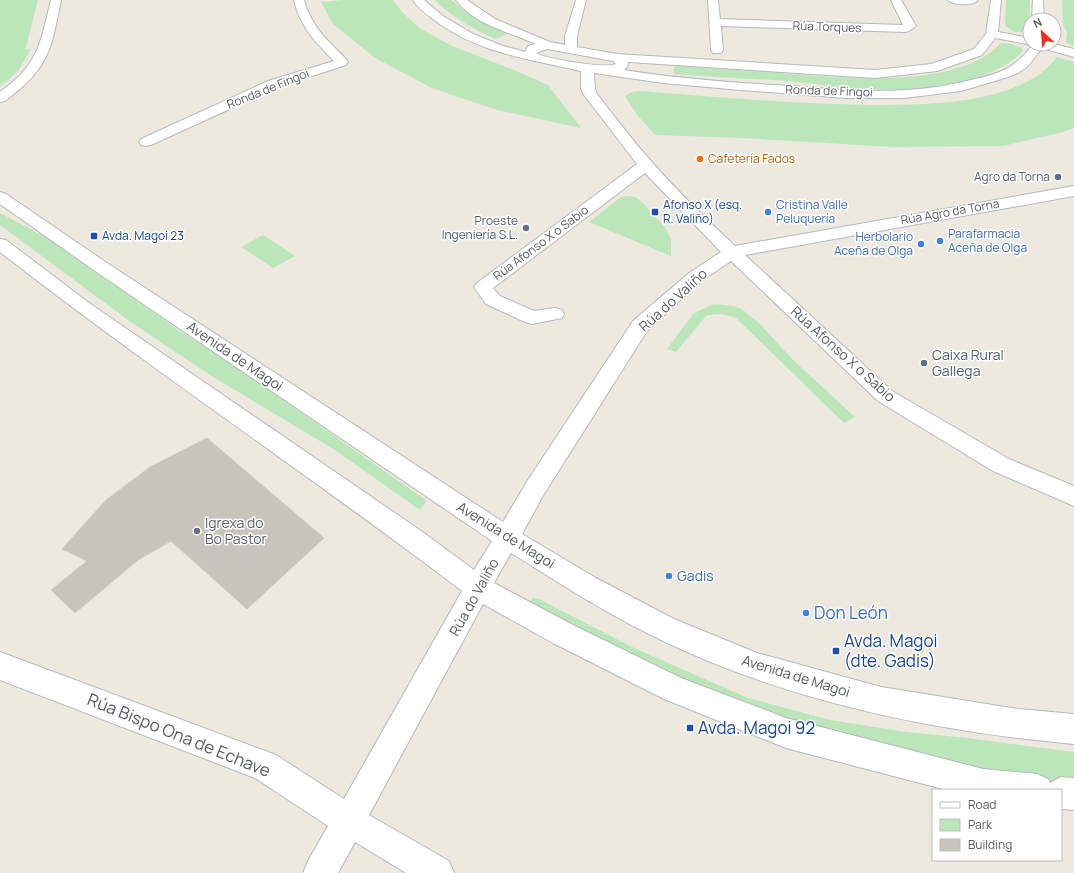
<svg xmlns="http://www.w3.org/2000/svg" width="1074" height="873" font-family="Manrope,sans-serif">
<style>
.green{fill:#bae6b9}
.building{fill:#c7c4bc;stroke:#d1cbbd}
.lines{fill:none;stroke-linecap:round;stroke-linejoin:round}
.minor-casing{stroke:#b5b8bd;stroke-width:2}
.minor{fill:#fff;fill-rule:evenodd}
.food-dot{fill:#e8710a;stroke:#fff;stroke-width:1.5}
.service-dot{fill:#5c6f8a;stroke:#fff;stroke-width:1.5}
.transit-dot{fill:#1a4fb4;stroke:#fff;stroke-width:1.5}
.shop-dot{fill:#3f7fe0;stroke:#fff;stroke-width:1.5}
.worship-dot{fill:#6b7280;stroke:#fff;stroke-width:1.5}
.labels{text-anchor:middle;stroke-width:3;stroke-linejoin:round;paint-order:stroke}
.far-street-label{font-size:12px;fill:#585c61;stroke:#fff}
.far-food-label{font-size:12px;fill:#c56008;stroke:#fff;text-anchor:start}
.far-service-label{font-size:12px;fill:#4e5e75;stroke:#fff;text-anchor:end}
.far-transit-label{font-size:12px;fill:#164399;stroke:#fff;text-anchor:start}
.far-shop-label{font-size:12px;fill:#366cbe;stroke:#fff;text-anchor:start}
.street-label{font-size:14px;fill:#585c61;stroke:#fff}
.service-label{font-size:14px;fill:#4e5e75;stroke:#fff;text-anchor:start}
.worship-label{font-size:14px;fill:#5b616d;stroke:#fff;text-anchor:start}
.shop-label{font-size:14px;fill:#366cbe;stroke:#fff;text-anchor:start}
.near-shop-label{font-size:17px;fill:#366cbe;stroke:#fff;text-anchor:start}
.near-transit-label{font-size:17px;fill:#164399;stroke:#fff;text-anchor:start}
.near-street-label{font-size:17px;fill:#585c61;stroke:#fff}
</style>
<rect width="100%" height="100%" fill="#ede9df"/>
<g class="green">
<polygon points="0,0 38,0 25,50 31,49 19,70 0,87"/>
<polygon points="342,0 393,0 403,13 421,29 452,46 519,72 548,85 581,128 497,110 432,88 375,58 333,24 321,2"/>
<path d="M 435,0 L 452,0 L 464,11 L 507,34 L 495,39 C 473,29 453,18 435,0 Z"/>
<polygon points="1006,0 1030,0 1029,29 1026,32 1015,32 1005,26"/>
<polygon points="1062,0 1074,0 1074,46 1066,42 1067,32 1063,25"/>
<path d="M 1001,43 L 1012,44 L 1022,48 L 1023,51 C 986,89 903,92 853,88 C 832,87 811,83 789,81 C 751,79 713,77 674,74 L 674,66 C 713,68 751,71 790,74 C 848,78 935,87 987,55 C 992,52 996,47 1001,43 Z"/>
<path d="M 1057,57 L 1074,62 L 1074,128 L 1063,132 L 1003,146 L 893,147 L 743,138 L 655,135 L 638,116 L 625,96 L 632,92 L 641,91 C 717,97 793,104 869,105 C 918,105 980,105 1024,83 C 1038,77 1048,68 1057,57 Z"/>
<polygon points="630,196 637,198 641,201 664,226 671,239 671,256 589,222 621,197"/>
<polygon points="0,213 47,238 183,333 232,364 427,501 420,510 335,450 210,375 128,320 0,225"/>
<polygon points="263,235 295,256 273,268 241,247"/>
<path d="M 714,304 L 734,306 L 743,310 L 760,324 L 793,360 L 855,417 L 844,423 L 736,318 C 727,314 716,313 706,316 L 676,352 L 667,349 L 694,313 Z"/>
<polygon points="533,598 539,599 632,647 748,698 830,720 906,732 967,738 1074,752 1074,783 1066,783 993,774 743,709 529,603"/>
</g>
<polygon class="building" points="207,438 324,538 247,609 171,541 138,560 75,613 51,590 87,561 62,549 106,500 150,467"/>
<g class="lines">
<g class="minor-casing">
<g id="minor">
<path d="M 51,0 L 61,0 C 51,51 49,68 5,101 L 0,102 L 0,92 C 39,64 40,44 51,0 Z"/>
<path d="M 294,0 L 304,0 C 311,26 328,41 346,59 L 348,62 L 346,65 L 278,87 L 151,145 L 146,146 L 141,145 L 139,142 L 141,139 L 268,81 L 334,61 C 315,42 300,26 294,0 Z"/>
<path d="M 413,0 L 424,0 L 443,16 L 473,34 L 503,46 L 525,52 L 528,46 L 536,44 C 510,32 474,25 456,0 L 467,0 L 495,19 L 550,42 L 565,45 L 565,36 L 576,0 L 586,0 L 577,36 L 577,47 L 617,54 L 875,70 L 931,64 L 974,49 L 986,34 L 991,0 L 1001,0 L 998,32 L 1030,38 L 1030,44 L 1054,44 L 1074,49 L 1074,57 L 1042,48 L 1028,66 L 1018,73 L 1005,78 L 961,91 L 904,98 L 846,98 L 741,90 L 663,83 L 594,73 L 595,89 L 597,94 C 615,117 632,140 651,161 C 677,191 706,219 735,246 L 1074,186 L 1074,196 L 745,255 L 892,391 L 1009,459 L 1074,486 L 1074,506 L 993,471 L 878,401 L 731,261 L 701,281 L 647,331 L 544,494 L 522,534 L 596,578 L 674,619 L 757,653 L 881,687 L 1018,709 L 1074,714 L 1074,744 C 930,731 785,701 655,637 C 605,613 558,582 511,553 L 494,583 L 573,625 L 681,678 L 786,718 L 983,769 L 1037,774 L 1048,779 L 1050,783 L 1061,777 L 1074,778 L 1074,810 L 1061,809 L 1061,790 L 947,790 L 786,748 L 664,699 L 553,643 L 483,604 L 369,815 L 449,861 L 454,873 L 406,873 L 355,842 L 338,873 L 303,873 L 308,861 L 328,826 L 255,778 L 0,680 L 0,652 L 276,755 L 344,799 L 462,591 C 310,475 151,370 0,252 L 0,239 L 6,240 L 89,303 L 424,533 L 474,570 L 492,541 L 98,273 L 0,204 L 0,192 L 6,194 L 110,265 L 503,522 L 528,480 L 633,321 L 689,273 L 721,252 L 645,173 L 493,288 L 500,296 L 534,311 L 555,308 L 562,310 L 564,314 L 562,318 L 532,324 L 525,322 L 486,304 L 474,287 L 477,283 L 637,164 L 584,95 L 581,89 L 581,71 C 529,59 476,53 433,19 C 425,13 418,8 413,0 ZM 995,38 L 1032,45 C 1026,54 1018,62 1008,68 C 997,74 984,77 971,80 C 907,97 840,90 775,85 C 724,82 674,78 624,70 L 627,67 L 628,62 L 875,78 L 937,71 L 982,55 ZM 547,49 L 613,61 L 616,64 C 608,69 545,59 536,53 Z"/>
<polygon points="708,0 718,0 720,19 903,25 891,0 901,0 916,26 909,31 905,32 721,26 723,50 721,53 713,53 711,50"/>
<path d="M 948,0 L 977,0 L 977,1 C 972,6 953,5 948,0 Z"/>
<polygon points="1033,0 1043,0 1044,20 1032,20"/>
</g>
</g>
<use href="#minor" class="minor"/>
</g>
<circle class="food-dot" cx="700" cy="159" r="4"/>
<g class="service-dot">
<circle cx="1058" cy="177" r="4"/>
<circle cx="526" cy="228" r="4"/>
<circle cx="924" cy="363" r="4"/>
</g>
<g class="transit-dot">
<rect x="651" y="208" width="8" height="8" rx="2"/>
<rect x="90" y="232" width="8" height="8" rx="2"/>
<rect x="832" y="647" width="8" height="8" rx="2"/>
<rect x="686" y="724" width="8" height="8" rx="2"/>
</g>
<g class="shop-dot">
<circle cx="768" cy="212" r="4"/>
<circle cx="940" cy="241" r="4"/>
<circle cx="921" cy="244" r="4"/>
<circle cx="669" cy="576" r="4"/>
<circle cx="806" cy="613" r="4"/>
</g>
<circle class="worship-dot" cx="197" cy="531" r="4"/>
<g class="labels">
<g class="far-street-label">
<text transform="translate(827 27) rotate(2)" y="4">Rúa Torques</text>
<text transform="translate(268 89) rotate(-22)" y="4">Ronda de Fingoi</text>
<text transform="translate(829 91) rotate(2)" y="4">Ronda de Fingoi</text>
<text transform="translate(950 212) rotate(-10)" y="4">Rúa Agro da Torna</text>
<text transform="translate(541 243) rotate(-37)" y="4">Rúa Afonso X o Sabio</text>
</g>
<g class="far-food-label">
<text x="708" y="163">Cafetería Fados</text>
</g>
<g class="far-service-label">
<text x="1050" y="181">Agro da Torna</text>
<text x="518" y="225">Proeste<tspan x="518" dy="14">Ingeniería S.L.</tspan></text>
</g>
<g class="far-transit-label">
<text x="663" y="209">Afonso X (esq.<tspan x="663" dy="14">R. Valiño)</tspan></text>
<text x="102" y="240">Avda. Magoi 23</text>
</g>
<g class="far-shop-label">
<text x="776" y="209">Cristina Valle<tspan x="776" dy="14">Peluquería</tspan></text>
<text x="948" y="238">Parafarmacia<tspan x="948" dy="14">Aceña de Olga</tspan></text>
<text x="913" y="241" text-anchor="end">Herbolario<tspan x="913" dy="14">Aceña de Olga</tspan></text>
</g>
<g class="street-label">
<text transform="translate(673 300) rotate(-42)" y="5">Rúa do Valiño</text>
<text transform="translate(843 354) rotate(42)" y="5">Rúa Afonso X o Sabio</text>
<text transform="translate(235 356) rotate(34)" y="5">Avenida de Magoi</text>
<text transform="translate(506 535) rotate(32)" y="5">Avenida de Magoi</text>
<text transform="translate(474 597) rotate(-61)" y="5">Rúa do Valiño</text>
<text transform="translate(796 676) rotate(17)" y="5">Avenida de Magoi</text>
</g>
<g class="service-label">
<text x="932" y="360">Caixa Rural<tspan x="932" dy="16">Gallega</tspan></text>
</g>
<g class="worship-label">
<text x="205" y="528">Igrexa do<tspan x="205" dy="16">Bo Pastor</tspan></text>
</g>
<g class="shop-label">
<text x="677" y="581">Gadis</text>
</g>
<g class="near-shop-label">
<text x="814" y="619">Don León</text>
</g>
<g class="near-transit-label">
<text x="844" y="647">Avda. Magoi<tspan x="844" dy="20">(dte. Gadis)</tspan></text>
<text x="698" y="734">Avda. Magoi 92</text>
</g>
<g class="near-street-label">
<text transform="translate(179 735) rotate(22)" y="6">Rúa Bispo Ona de Echave</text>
</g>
</g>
<rect x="932" y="789" width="130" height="72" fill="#ffffff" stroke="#bcbec0"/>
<rect x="940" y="802" width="20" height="6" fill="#ffffff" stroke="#bcbec0"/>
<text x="968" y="809" font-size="12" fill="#585c61">Road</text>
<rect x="940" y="819" width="20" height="12" fill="#bae6b9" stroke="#bcbec0"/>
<text x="968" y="829" font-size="12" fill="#585c61">Park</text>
<rect x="940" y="839" width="20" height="12" fill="#c7c4bc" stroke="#bcbec0"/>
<text x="968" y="849" font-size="12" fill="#585c61">Building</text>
<g transform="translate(1042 32) rotate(334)"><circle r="19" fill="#ffffff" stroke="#bcbec0"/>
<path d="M0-3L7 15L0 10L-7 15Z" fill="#f32d1f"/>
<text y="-6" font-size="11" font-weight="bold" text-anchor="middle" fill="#585c61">N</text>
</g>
</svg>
